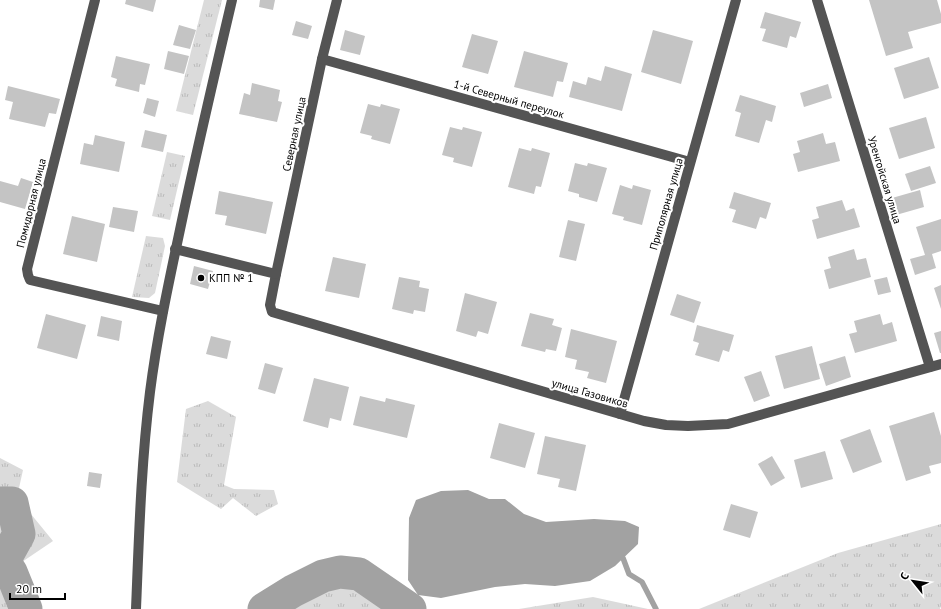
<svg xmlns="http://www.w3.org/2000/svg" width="941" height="609" font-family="'PT Sans',sans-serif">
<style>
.grass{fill:url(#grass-tufts)}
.water{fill:#a2a2a2}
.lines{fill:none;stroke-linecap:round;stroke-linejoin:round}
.stream{stroke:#a2a2a2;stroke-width:5.5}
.river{stroke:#a2a2a2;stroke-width:33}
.building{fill:#c4c4c4}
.minor{stroke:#545454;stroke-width:10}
.poi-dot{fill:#000;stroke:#fff;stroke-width:1.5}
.labels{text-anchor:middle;stroke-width:4;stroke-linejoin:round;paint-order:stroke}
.street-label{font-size:11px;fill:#000;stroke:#fff}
.poi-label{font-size:11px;fill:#000;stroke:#fff;text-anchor:start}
</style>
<defs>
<pattern id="grass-tufts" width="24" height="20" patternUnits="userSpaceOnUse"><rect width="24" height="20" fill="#dbdbdb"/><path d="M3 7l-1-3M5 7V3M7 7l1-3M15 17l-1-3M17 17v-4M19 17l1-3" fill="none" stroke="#bababa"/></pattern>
</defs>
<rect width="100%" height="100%" fill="#fff"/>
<g class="grass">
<polygon points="204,0 222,0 193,115 176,111"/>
<polygon points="167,152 185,156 170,220 152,216"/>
<polygon points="146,236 163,238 165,246 155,293 149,298 132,297"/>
<polygon points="208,401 236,417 224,485 234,489 274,490 278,504 256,516 233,498 221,509 177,482 186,409"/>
<polygon points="0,458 23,470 17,497 53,541 19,564 9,563 32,609 0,609"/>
<polygon points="941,524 941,606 940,609 699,609 838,553"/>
<polygon points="351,579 398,609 274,609 336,580"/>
<polygon points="593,597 648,609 519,609"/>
</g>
<polygon class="water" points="468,490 489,499 505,499 524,514 546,522 594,519 625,521 639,527 638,544 615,566 590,581 555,586 525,584 495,587 441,598 418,595 408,580 409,518 416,500 441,491"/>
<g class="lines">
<polyline class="stream" points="623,558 629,574 642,582 656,609"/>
<g class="river">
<polyline points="0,503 12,503 19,534 4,561 11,572 26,609"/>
<polyline points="264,609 293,591 323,576 340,572 359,574 410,609"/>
</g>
</g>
<g class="building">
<polygon points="126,0 156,0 153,12 125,4"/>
<polygon points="260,0 275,0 273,10 259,7"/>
<polygon points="869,0 937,0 941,14 941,23 908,32 913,48 886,56"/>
<polygon points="765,12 801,22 796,38 790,36 787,48 762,41 766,29 760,28"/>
<polygon points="296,21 312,26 308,39 292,35"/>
<polygon points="179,25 196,30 190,49 173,45"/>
<polygon points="345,30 365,36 360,55 340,50"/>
<polygon points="653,30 693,41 681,84 641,72"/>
<polygon points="472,34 498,41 488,74 462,67"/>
<polygon points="168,51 189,56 184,74 164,69"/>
<polygon points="524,51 568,63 563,82 557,81 553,97 514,87"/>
<polygon points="116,56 150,64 145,85 140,84 139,92 115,86 117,79 111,77"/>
<polygon points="929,57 939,88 904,99 894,68"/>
<polygon points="605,66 632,74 622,111 569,97 573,81 586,85 588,77 601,81"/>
<polygon points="252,83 280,90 278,101 282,102 277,122 239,114 244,93 250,95"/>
<polygon points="828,84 832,98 804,107 800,93"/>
<polygon points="8,86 60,99 56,114 49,113 45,127 9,119 13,102 5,100"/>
<polygon points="740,95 776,106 772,122 766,120 759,143 735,136 741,113 735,111"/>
<polygon points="147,98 159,101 155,117 143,113"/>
<polygon points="368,104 380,107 381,104 400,109 390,144 371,139 372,136 360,133"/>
<polygon points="926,117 935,148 899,159 889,128"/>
<polygon points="450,127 462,130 463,127 482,132 472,167 453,162 454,158 442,155"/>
<polygon points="145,130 167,135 163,152 141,147"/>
<polygon points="823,133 826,144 835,142 840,161 798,172 793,154 800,152 797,141"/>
<polygon points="95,135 125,142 119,172 80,164 84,143 93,145"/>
<polygon points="519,148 531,151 532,148 550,153 541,187 536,186 534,194 508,187"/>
<polygon points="575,163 587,166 588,163 607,168 597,202 579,197 579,194 568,191"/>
<polygon points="930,166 936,183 911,191 905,174"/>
<polygon points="21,178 33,182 25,209 0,202 0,181 18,186"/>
<polygon points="620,185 632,189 633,185 651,190 642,225 623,220 624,217 612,214"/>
<polygon points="920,190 924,207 896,215 892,198"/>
<polygon points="219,191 273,202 266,234 225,225 227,216 215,214"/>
<polygon points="734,192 771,203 766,219 760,217 756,229 732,222 736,210 729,208"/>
<polygon points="842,200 846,211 854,208 860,227 817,239 812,220 819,218 816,207"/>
<polygon points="113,207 138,211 134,232 109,227"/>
<polygon points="72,216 105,224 97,262 63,254"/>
<polygon points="941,219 941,251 932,254 936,268 915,275 910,259 925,255 916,227"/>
<polygon points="568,220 585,224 576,261 559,257"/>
<polygon points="854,249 857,260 866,258 871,277 829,289 824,270 831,268 828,257"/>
<polygon points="333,257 366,264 359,298 325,291"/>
<polygon points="194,266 213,271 208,289 190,284"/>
<polygon points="399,277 420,281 419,287 429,289 425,312 414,310 413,314 392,309"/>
<polygon points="887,277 891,292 878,295 874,280"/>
<polygon points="941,285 941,309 934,288"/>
<polygon points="465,293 497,302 488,334 478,331 476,337 456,331"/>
<polygon points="677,294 701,302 694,323 670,315"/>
<polygon points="530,313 554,319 552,325 562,328 556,351 546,349 545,352 521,346"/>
<polygon points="46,314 86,325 77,359 37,348"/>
<polygon points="880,314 883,325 892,322 897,341 855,353 849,334 857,332 854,321"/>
<polygon points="101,316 122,321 119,341 97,336"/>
<polygon points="697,325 734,335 729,352 723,350 719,362 695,355 699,343 693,341"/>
<polygon points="571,329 617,341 606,383 587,378 589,372 575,369 577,360 565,357"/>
<polygon points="941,331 941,353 940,353 934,333"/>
<polygon points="211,336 231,341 227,359 206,354"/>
<polygon points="812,346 820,379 784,389 775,356"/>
<polygon points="845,356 851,377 826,386 819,364"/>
<polygon points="265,363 283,368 275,394 258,389"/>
<polygon points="761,371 770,396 754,402 744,377"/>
<polygon points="314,378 349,387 341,421 330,418 328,428 303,421"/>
<polygon points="360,396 385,402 386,398 415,405 407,438 353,425"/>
<polygon points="934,412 941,436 941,463 929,466 931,473 906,481 889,426"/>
<polygon points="499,423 535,433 525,468 490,458"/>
<polygon points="870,429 882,462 853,473 840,440"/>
<polygon points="545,436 586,445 576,491 558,487 560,479 537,474"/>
<polygon points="825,451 833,479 801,488 794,460"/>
<polygon points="772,456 785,478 771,486 758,464"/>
<polygon points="89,472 102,474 100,488 87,486"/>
<polygon points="731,504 758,512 750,538 723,530"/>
</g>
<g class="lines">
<g class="minor">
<polyline points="95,0 27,269 28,275 30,280 163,311"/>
<polyline points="337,0 322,59 276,274 270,305 272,312 620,414 644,421 666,425 688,426 728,424 941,364"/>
<polyline points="817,0 930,367"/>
<polyline points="322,59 690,162"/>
<polyline points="175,249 276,274"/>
<polyline points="620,414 736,0"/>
<path d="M 136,609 C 139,537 141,464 150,392 C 158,329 172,268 185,206 C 200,137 216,68 232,0"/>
</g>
</g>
<circle class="poi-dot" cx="201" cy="278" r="4"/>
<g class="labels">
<g class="street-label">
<text transform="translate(509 99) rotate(16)" y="4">1-й Северный переулок</text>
<text transform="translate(294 134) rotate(-78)" y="4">Северная улица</text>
<text transform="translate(885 180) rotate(73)" y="4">Уренгойская улица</text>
<text transform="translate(31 203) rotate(-76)" y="4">Помидорная улица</text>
<text transform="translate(666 204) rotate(-74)" y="4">Приполярная улица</text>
<text transform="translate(590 393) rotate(16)" y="4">улица Газовиков</text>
</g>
<g class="poi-label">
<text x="209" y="282">КПП № 1</text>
</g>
</g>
<g transform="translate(913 581) rotate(300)" stroke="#ffffff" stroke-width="3" paint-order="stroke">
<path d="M0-3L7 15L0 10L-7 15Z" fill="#000000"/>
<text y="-6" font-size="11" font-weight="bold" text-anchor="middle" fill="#000000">С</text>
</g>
<path d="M10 593v6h55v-6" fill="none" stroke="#000000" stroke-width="2"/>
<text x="16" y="593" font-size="12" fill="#000000" stroke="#ffffff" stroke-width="3" paint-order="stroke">20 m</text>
</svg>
